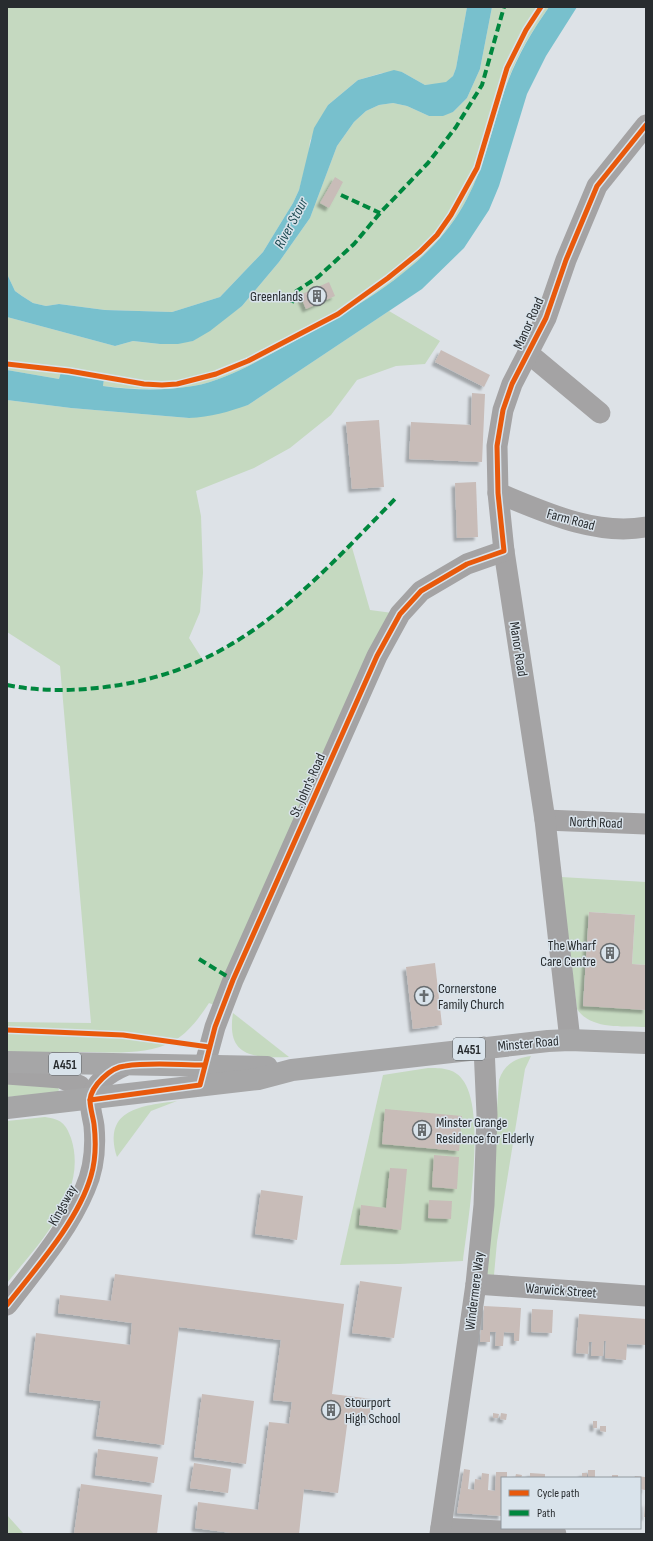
<svg xmlns="http://www.w3.org/2000/svg" width="653" height="1541" font-family="'Sofia Sans Condensed',sans-serif">
<style>
.green{fill:#c5d9c0}
.water{fill:#78c0cd}
.building{fill:#c8bcb8;filter:url(#shadow)}
.lines{fill:none;stroke-linecap:round;stroke-linejoin:round}
.minor{stroke:#a4a3a4;stroke-width:21}
.major{stroke:#a6a6a7;stroke-width:22}
.quiet{stroke:#00873e;stroke-width:4;stroke-dasharray:8 4;stroke-linecap:butt}
.cycleway-casing{stroke:#d9e3eb;stroke-width:8}
.cycleway{stroke:#e8590c;stroke-width:5}
.labels{text-anchor:middle;stroke-width:3;stroke-linejoin:round;paint-order:stroke}
.shield{fill:#d9e3eb;stroke:#5d6367;stroke-width:1}
.shield-label{font-size:13px;font-weight:bold;fill:#282c2f}
.poi-label{font-size:14px;fill:#282c2f;stroke:#d9e3eb;text-anchor:start}
.street-label{font-size:14px;fill:#282c2f;stroke:#d9e3eb}
.water-label{font-size:15px;font-style:italic;fill:#1e4b53;stroke:#d9e3eb}
</style>
<defs>
<filter id="shadow"><feDropShadow dx="-3.5" dy="3.5" stdDeviation="1" flood-color="#0004"/></filter>
</defs>
<rect width="100%" height="100%" fill="#dde2e7"/>
<g class="green">
<polygon points="7,7 467,7 456,68 453,76 446,83 425,85 402,72 382,73 358,80 328,105 310,141 308,157 299,190 293,203 263,252 220,297 172,312 105,310 59,304 46,306 33,303 22,296 15,291 7,274"/>
<path d="M 492,7 L 549,7 C 530,34 514,60 504,92 C 492,131 484,170 463,206 C 426,270 352,310 289,344 C 259,360 227,380 193,386 C 163,391 133,389 103,386 L 104,379 L 61,372 L 59,379 L 7,370 L 7,317 L 115,346 L 133,341 L 160,344 L 193,341 L 242,306 L 279,262 L 310,218 L 337,146 L 354,122 L 366,111 L 379,105 L 393,103 L 407,106 L 429,116 L 453,112 L 467,98 L 480,69 Z"/>
<path d="M 389,311 L 440,341 L 425,364 L 396,366 L 357,380 L 331,415 L 290,448 L 254,468 L 196,491 L 201,516 L 203,573 L 200,612 L 189,638 L 203,660 L 254,632 L 324,573 L 351,544 L 370,610 L 400,614 L 222,1008 L 209,1003 C 199,1018 189,1032 174,1041 C 146,1056 110,1052 80,1052 C 56,1052 31,1052 7,1052 L 7,1022 L 91,1023 L 60,666 L 7,632 L 7,400 L 71,408 L 189,418 L 248,405 Z"/>
<path d="M 561,877 L 646,882 L 646,965 L 632,964 L 635,915 L 589,912 L 583,1005 L 646,1010 L 646,1027 C 623,1026 591,1030 577,1009 Z"/>
<path d="M 233,1013 L 289,1057 C 253,1058 226,1057 233,1013 Z"/>
<path d="M 531,1056 L 525,1069 L 497,1242 L 494,1275 L 485,1274 L 499,1080 C 504,1064 516,1058 531,1056 Z"/>
<path d="M 428,1068 C 441,1068 454,1068 462,1079 C 487,1109 468,1221 463,1261 L 399,1264 L 340,1265 L 383,1075 Z"/>
<polygon points="7,1077 58,1087 59,1090 57,1093 7,1097"/>
<path d="M 177,1101 L 151,1111 L 117,1157 C 102,1108 143,1106 177,1101 Z"/>
<path d="M 45,1117 C 61,1119 66,1124 71,1138 C 89,1193 38,1245 7,1283 L 7,1121 Z"/>
<polygon points="7,1515 24,1534 7,1534"/>
</g>
<g class="water">
<polygon points="467,7 492,7 480,69 467,98 453,112 443,116 429,116 407,106 393,103 379,105 366,111 354,122 337,146 310,218 279,262 242,306 210,331 193,341 178,344 160,344 133,341 115,346 7,317 7,274 15,291 22,296 33,303 46,306 59,304 105,310 172,312 220,297 263,252 293,203 299,190 314,128 328,105 358,80 394,70 402,72 425,85 446,82 453,76 456,68"/>
<path d="M 549,7 L 577,7 L 546,56 L 527,94 L 499,186 L 489,210 L 464,248 L 422,289 L 248,405 C 228,412 211,417 189,418 L 71,408 L 7,400 L 7,370 L 59,379 L 61,372 L 104,379 L 103,386 C 133,390 163,391 193,386 C 227,380 259,360 289,344 C 352,310 427,269 463,206 C 484,170 491,131 504,92 C 515,60 530,34 549,7 Z"/>
</g>
<g class="building">
<polygon points="335,177 343,182 329,208 320,203"/>
<polygon points="329,282 335,296 306,309 300,295"/>
<polygon points="441,350 490,375 484,387 435,362"/>
<polygon points="472,393 485,394 482,462 409,459 411,422 471,425"/>
<polygon points="379,420 384,487 352,489 346,422"/>
<polygon points="476,482 478,537 457,538 455,483"/>
<polygon points="589,912 635,915 632,964 646,965 646,1010 583,1006"/>
<polygon points="435,963 442,1025 413,1029 406,967"/>
<polygon points="385,1109 462,1116 459,1151 382,1144"/>
<polygon points="434,1155 459,1157 457,1189 432,1187"/>
<polygon points="390,1168 407,1169 401,1230 359,1225 361,1205 386,1208"/>
<polygon points="261,1190 303,1196 297,1240 255,1234"/>
<polygon points="429,1200 452,1201 451,1219 428,1218"/>
<polygon points="115,1274 344,1304 332,1394 372,1399 369,1420 348,1418 338,1493 304,1489 299,1534 239,1534 195,1528 198,1502 258,1510 269,1422 289,1424 292,1402 273,1400 281,1340 179,1327 164,1445 96,1436 101,1401 29,1392 36,1333 130,1345 132,1323 58,1313 60,1295 111,1301"/>
<polygon points="360,1281 402,1287 394,1338 352,1333"/>
<polygon points="484,1306 521,1308 519,1341 514,1341 514,1333 504,1332 503,1346 495,1346 496,1332 490,1332 490,1342 480,1342 481,1330 483,1330"/>
<polygon points="532,1309 553,1310 552,1333 531,1332"/>
<polygon points="579,1314 646,1319 646,1345 627,1344 626,1360 605,1358 606,1341 604,1341 603,1356 591,1356 592,1342 589,1342 588,1354 576,1353"/>
<polygon points="202,1394 254,1401 246,1464 194,1457"/>
<polygon points="493,1413 499,1414 498,1418 493,1418"/>
<polygon points="501,1413 507,1414 506,1420 500,1419"/>
<rect x="593" y="1421" width="4" height="7"/>
<polygon points="600,1426 606,1426 606,1432 600,1431"/>
<polygon points="98,1449 158,1457 154,1483 95,1475"/>
<polygon points="194,1463 231,1469 228,1493 190,1488"/>
<polygon points="464,1469 470,1470 468,1489 474,1490 475,1479 481,1480 482,1473 489,1474 488,1490 495,1491 496,1472 507,1472 507,1478 502,1478 502,1516 457,1513"/>
<rect x="588" y="1470" width="7" height="7"/>
<polygon points="530,1473 545,1474 545,1478 530,1478"/>
<rect x="582" y="1473" width="5" height="5"/>
<polygon points="516,1474 522,1475 521,1478 515,1478"/>
<rect x="612" y="1475" width="6" height="3"/>
<polygon points="635,1476 645,1477 645,1490 640,1489 640,1478 634,1478"/>
<polygon points="81,1484 162,1495 157,1534 74,1534"/>
<polygon points="645,1503 646,1503 646,1517 644,1517"/>
</g>
<g class="lines">
<g class="minor">
<polyline points="528,353 600,413"/>
<path d="M 498,493 C 544,512 595,536 646,527"/>
<polyline points="545,820 646,824"/>
<polyline points="570,1040 545,820 504,551 498,493 497,446 503,410 512,384 546,318 566,260 597,186 646,125"/>
<polyline points="7,1074 61,1078 80,1086 90,1100"/>
<polyline points="200,1082 215,1027 233,980 377,656 400,614 421,591 467,564 504,551"/>
<polyline points="476,1284 646,1296"/>
<path d="M 7,1305 C 35,1268 67,1232 85,1189 C 94,1169 96,1148 94,1126 C 93,1118 89,1107 91,1099 C 94,1083 110,1072 124,1066"/>
<polyline points="441,1528 556,1534"/>
<polyline points="440,1534 476,1284 484,1205 487,1115 484,1047"/>
</g>
<g class="major">
<polyline points="7,1062 267,1067"/>
<polyline points="7,1108 258,1079 292,1070 548,1041 570,1040 646,1043"/>
</g>
<g class="quiet">
<polyline points="341,195 380,213"/>
<polyline points="292,303 295,292 318,277 354,244 380,213 428,163 456,127 482,85 504,7"/>
<path d="M 7,685 C 36,691 67,691 97,688 C 234,674 305,591 395,499"/>
<polyline points="199,959 233,980"/>
</g>
<g class="cycleway-casing">
<g id="cycleway">
<polyline points="7,364 69,371 144,384 162,385 177,384 216,374 248,361 338,314 388,278 420,252 437,235 451,215 477,168 507,68 526,30 541,7"/>
<polyline points="7,1030 123,1035 209,1047"/>
<polyline points="90,1100 200,1085 215,1027 233,980 377,656 400,614 421,591 467,564 504,551 498,493 497,446 503,410 512,384 546,318 566,260 597,186 646,125"/>
<path d="M 7,1305 C 36,1268 78,1221 91,1176 C 96,1159 96,1141 94,1124 C 93,1117 90,1108 90,1100 C 91,1086 111,1067 125,1066 C 151,1062 179,1065 204,1065"/>
</g>
</g>
<use href="#cycleway" class="cycleway"/>
</g>
<defs>
<g id="building-ring" transform="scale(1)"><circle r="9.5" fill="#d9e3eb" stroke="#676c6f" stroke-width="1.5"/><path d="M-4-6H4V6H1V3H-1V6H-4ZM-2.5-4.3h1.7v1.8h-1.7ZM.8-4.3h1.7v1.8H.8ZM-2.5-1h1.7V.8h-1.7ZM.8-1h1.7V.8H.8Z" fill="#676c6f"/></g>
<g id="church-ring" transform="scale(1)"><circle r="9.5" fill="#d9e3eb" stroke="#676c6f" stroke-width="1.5"/><path d="M-1.2-6h2.4v3.5h3.3v2.4h-3.3V6h-2.4V-.1h-3.3v-2.4h3.3Z" fill="#676c6f"/></g>
</defs>
<g fill-rule="evenodd">
<use href="#building-ring" x="317" y="296"/>
<use href="#building-ring" x="610" y="953"/>
<use href="#church-ring" x="424" y="996"/>
<use href="#building-ring" x="422" y="1130"/>
<use href="#building-ring" x="331" y="1410"/>
</g>
<g class="labels">
<g class="shield">
<rect x="453" y="1038" width="32" height="22" rx="3"/>
<rect x="49" y="1053" width="32" height="22" rx="3"/>
</g>
<g class="shield-label">
<text x="469" y="1054">A451</text>
<text x="65" y="1069">A451</text>
</g>
<g class="poi-label">
<text x="303" y="301" text-anchor="end">Greenlands</text>
<text x="596" y="950" text-anchor="end">The Wharf<tspan x="596" dy="16">Care Centre</tspan></text>
<text x="438" y="993">Cornerstone<tspan x="438" dy="16">Family Church</tspan></text>
<text x="436" y="1127">Minster Grange<tspan x="436" dy="16">Residence for Elderly</tspan></text>
<text x="345" y="1407">Stourport<tspan x="345" dy="16">High School</tspan></text>
</g>
<g class="street-label">
<text transform="translate(528 323) rotate(-66)" y="5">Manor Road</text>
<text transform="translate(571 519) rotate(15)" y="5">Farm Road</text>
<text transform="translate(519 649) rotate(81)" y="5">Manor Road</text>
<text transform="translate(307 785) rotate(-66)" y="5">St. John's Road</text>
<text transform="translate(596 822) rotate(2)" y="5">North Road</text>
<text transform="translate(528 1043) rotate(-5)" y="5">Minster Road</text>
<text transform="translate(62 1205) rotate(-61)" y="5">Kingsway</text>
<text transform="translate(561 1290) rotate(4)" y="5">Warwick Street</text>
<text transform="translate(474 1291) rotate(-83)" y="5">Windermere Way</text>
</g>
<g class="water-label">
<text transform="translate(291 223) rotate(-62)" y="5">River Stour</text>
</g>
</g>
<rect width="653" height="1541" fill="none" stroke="#282c2f" stroke-width="16"/>
<rect x="501" y="1477" width="140" height="52" fill="#d9e3eb" stroke="#929aa0"/>
<rect x="509" y="1490" width="20" height="6" fill="#e8590c" stroke="#929aa0"/>
<text x="537" y="1497" font-size="12" fill="#282c2f">Cycle path</text>
<rect x="509" y="1510" width="20" height="6" fill="#00873e" stroke="#929aa0"/>
<text x="537" y="1517" font-size="12" fill="#282c2f">Path</text>
</svg>
